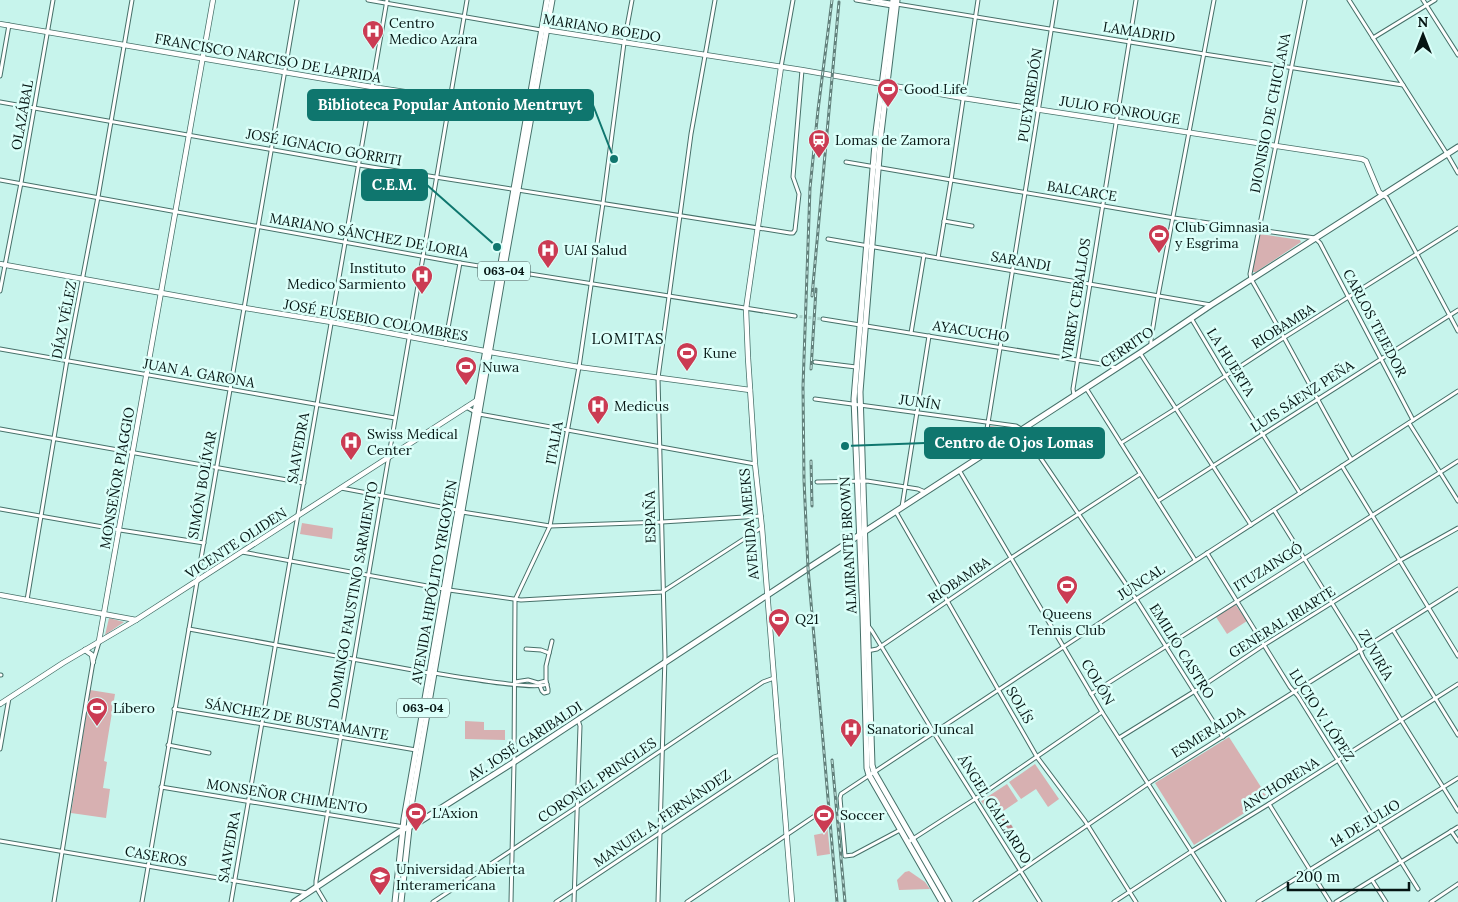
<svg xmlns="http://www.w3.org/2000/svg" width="1458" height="902" font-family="Lora,serif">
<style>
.green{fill:#d7b0b1}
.water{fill:#bf8b8d}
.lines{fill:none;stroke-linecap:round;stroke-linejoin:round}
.minor-tunnel{stroke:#aad3cb;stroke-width:3;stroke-dasharray:3 1.5;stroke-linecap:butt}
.minor-casing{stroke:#467069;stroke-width:5}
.tertiary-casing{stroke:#467069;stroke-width:6}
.secondary-casing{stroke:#467069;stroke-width:7}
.primary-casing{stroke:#467069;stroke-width:7}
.minor{stroke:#fff;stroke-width:3}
.tertiary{stroke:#fff;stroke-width:4.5}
.secondary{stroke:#fff;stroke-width:5}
.primary{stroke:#fff;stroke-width:5}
.rail-casing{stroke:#62807b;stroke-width:3}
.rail{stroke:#dbfff9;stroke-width:1;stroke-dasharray:4;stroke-linecap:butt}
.labels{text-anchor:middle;stroke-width:5;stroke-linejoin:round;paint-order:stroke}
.shield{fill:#dbfff9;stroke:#455b58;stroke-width:1}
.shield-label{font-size:12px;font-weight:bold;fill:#051513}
.poi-label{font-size:14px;fill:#051513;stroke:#dbfff9;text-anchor:start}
.street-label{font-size:14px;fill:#051513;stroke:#dbfff9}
.neighbourhood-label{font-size:15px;letter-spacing:1px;fill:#051513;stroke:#dbfff9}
.leader{fill:none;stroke:#0f766e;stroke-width:2}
.callout-dot{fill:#0f766e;stroke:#dbfff9;stroke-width:2}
.callout{fill:#0f766e;stroke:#0f766e;stroke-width:2}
.callout-label{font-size:15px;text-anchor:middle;font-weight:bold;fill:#fff}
</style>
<rect width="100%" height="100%" fill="#c7f4ec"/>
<g class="green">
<polygon points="1260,234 1300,240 1301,242 1256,272 1253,272 1252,270"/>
<polygon points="990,426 1015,429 986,447"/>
<polygon points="302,523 333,528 332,539 300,534"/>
<polygon points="1235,604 1247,621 1227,634 1216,617"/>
<polygon points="109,618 124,622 105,635"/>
<polygon points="90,690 115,694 104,761 107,762 103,788 110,789 106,818 71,813"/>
<polygon points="465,721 484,722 484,730 505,730 505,740 465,739"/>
<polygon points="1229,737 1268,798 1194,845 1155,783"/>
<polygon points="1035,764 1059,799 1048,807 1036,789 1021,799 1009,782"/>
<polygon points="1007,784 1018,801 993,818 981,801"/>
<polygon points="826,813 830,854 817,856 814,835 824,833 816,819"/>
<polygon points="909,871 925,882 930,889 899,890 897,880 905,872"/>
</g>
<polygon class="water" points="1004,814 1014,829 1006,834 997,819"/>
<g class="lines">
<polyline class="minor-tunnel" points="795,316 823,319"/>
<g class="minor-casing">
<g id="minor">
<polyline points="368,0 541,30"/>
<polyline points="856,0 892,6"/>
<polyline points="872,0 1204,54 1403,85"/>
<path d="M 1305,0 L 1250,274 L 1251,279 C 1286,339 1317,400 1351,459"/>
<polyline points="1349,0 1447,154 1458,173"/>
<polyline points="1423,0 1458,55"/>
<polyline points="1373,38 1435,0"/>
<polyline points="781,67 793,0"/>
<polyline points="0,76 9,25"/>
<polyline points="0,102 359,165 790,233 793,233 795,230 799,194 793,177 802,70"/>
<polyline points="846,162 1174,218 1315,238 1320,243 1413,420"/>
<polyline points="0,180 460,263 795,316"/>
<polyline points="1383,195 1387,198 1458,331"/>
<polyline points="944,221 972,226"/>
<polyline points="828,239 1211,305"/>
<polyline points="938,258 951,180 978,0"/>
<polyline points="0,291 21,183 53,0"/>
<polyline points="1191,318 1225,375 1300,493"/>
<polyline points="823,319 1108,365 1116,368"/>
<polyline points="911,333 924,255"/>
<polyline points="445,344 460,263"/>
<polyline points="1151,345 1151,339 1158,296 1214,0"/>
<polyline points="0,349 395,418"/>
<polyline points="1140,353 1251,525"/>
<polyline points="815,362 856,367"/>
<polyline points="1086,388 1195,560"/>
<polyline points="1074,395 1073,389 1136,0"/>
<polyline points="815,399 1016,426 1021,429 1136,599 1223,737"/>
<polyline points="466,407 479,414 755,464"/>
<polyline points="1409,423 1458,501"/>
<polyline points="0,429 304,483"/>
<polyline points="1121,443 1175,409 1285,337 1458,228"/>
<polyline points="983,454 1056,0"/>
<polyline points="1342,466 1458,656"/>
<polyline points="959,470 1102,712 1224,902"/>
<polyline points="817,482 867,481 918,489 925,492"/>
<polyline points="341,488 457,510"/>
<polyline points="1158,501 1458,310"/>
<polyline points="902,507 929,336"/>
<polyline points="0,509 120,530 204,543"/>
<polyline points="1274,510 1358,645 1363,657 1401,720 1458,811"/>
<polyline points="462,512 550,526 662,522 761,516"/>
<polyline points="896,512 1037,757 1085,821 1136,902"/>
<polyline points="242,552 449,590 521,600 662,592 761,528"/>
<polyline points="1207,553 1290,687 1298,696 1418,889"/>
<polyline points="27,600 67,360 98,197 132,0"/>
<polyline points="869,627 872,631 934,733 1040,902"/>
<polyline points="189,629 429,673"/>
<polyline points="1393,630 1458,735"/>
<polyline points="526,649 541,650 549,653"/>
<polyline points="867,651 877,649 1011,558 1140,474"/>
<path d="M 434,673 C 453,676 536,691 547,684"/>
<polyline points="0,675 1,675"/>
<polyline points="546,681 546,666 552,641"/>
<polyline points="515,682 528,680 538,683 546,681 548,689 548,692 544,693 542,691 540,686"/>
<polyline points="1091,694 1458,461"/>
<polyline points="174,709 416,750"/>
<polyline points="1119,738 1195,691 1264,645 1399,561 1458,528"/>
<polyline points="168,745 209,753"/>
<polyline points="0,749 9,698"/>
<polyline points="161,787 404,827"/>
<polyline points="1269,804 1330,902"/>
<polyline points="900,830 853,855 845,856 840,798 841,794 1136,599 1458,391"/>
<polyline points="1451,831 1458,841"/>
<polyline points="0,841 307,893"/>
<polyline points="908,842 975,799 1102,712"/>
<polyline points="1372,880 1386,902"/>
<polyline points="54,902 86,703 93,662 99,642"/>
<polyline points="142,902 297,0"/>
<polyline points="231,902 387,0"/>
<polyline points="325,902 316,887 316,881 467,0"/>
<polyline points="433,902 577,807 763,682 774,678"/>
<polyline points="511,902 514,762 515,600 550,526 579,367 603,203 624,43 632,0"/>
<polyline points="556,902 774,757 780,755"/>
<polyline points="574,902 580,726 578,720"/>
<polyline points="658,902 665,656 658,378 691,134 715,0"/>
<polyline points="687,902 825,809"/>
<polyline points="975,902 1152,781 1458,589"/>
<polyline points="1114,902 1192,851 1269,804 1458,684"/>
<polyline points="1258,902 1458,778"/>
<polyline points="1336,902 1458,827"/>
<polyline points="1431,902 1458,884"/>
</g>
</g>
<g class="tertiary-casing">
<g id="tertiary">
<polyline points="0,24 372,87 529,111"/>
<polyline points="545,30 802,70 963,98 1362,159 1366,161 1379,192 1383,195"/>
<polyline points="781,67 746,309 748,358 755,464 762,528 792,902"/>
<polyline points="0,264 245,308 331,322 490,352 579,367 750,390"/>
<polyline points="0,595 136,620"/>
<polyline points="99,641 213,0"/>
<polyline points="85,650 92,655 93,662"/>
<polyline points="0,704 63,663 136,620 479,399"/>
</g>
</g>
<g class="secondary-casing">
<g id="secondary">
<polyline points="893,0 876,132 854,399 863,616 867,768 869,775 942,902"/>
<polyline points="897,0 881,133 860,392 872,765 874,772 949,902"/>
<polyline points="294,902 402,830 416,824 514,762 810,567 1140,353 1211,305 1458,147"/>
</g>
</g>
<g class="primary-casing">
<g id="primary">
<polyline points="395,902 404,819 547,0"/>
<polyline points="401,902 412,801 503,273 552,0"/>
</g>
</g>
<use href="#minor" class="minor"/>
<use href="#tertiary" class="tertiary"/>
<use href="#secondary" class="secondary"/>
<use href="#primary" class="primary"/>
<g class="rail-casing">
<g id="rail">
<polyline points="832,0 818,110 810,188 803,387 804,480 808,568 837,902"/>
<polyline points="812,296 839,2"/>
<polyline points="811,369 816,289"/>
<polyline points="811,461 812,506"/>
<polyline points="832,760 845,902"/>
</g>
</g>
<use href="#rail" class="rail"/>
</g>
<defs>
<g id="hospital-pin" transform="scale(1.125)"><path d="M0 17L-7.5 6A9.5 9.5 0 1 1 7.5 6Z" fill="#cb3b53" stroke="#dbfff9"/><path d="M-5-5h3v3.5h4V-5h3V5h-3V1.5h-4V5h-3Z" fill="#fff"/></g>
<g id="stadium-pin" transform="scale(1.125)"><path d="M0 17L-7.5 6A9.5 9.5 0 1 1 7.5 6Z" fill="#cb3b53" stroke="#dbfff9"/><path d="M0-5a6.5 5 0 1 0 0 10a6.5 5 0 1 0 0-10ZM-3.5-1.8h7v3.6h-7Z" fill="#fff"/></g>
<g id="station-pin" transform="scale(1.125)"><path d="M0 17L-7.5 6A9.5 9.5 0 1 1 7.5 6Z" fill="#cb3b53" stroke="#dbfff9"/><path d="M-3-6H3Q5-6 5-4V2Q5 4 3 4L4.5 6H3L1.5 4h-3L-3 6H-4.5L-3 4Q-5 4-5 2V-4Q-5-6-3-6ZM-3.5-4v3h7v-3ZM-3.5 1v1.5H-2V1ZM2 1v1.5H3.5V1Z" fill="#fff"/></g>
<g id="university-pin" transform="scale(1.125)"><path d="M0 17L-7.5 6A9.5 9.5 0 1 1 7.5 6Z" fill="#cb3b53" stroke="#dbfff9"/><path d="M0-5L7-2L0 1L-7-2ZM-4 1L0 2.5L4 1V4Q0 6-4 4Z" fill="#fff"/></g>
</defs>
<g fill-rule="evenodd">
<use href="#hospital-pin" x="373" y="31"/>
<use href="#stadium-pin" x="888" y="89"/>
<use href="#station-pin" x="819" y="140"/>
<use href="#stadium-pin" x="1159" y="235"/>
<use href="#hospital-pin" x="548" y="250"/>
<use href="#hospital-pin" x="422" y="276"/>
<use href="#stadium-pin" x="687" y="353"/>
<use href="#stadium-pin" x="466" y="367"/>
<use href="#hospital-pin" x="598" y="406"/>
<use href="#hospital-pin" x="351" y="442"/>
<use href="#stadium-pin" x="1067" y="586"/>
<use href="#stadium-pin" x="779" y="619"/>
<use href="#stadium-pin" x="97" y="708"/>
<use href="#hospital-pin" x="851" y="729"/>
<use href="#stadium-pin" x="416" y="813"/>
<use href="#stadium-pin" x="824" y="815"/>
<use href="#university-pin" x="380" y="877"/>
</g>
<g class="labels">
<g class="shield">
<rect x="478" y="261.5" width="52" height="19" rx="4"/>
<rect x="397" y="698.5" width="52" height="19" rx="4"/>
</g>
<g class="shield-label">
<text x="504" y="275">063-04</text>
<text x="423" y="712">063-04</text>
</g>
<g class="poi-label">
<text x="389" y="28">Centro<tspan x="389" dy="16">Medico Azara</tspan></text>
<text x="904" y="94">Good Life</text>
<text x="835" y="145">Lomas de Zamora</text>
<text x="1175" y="232">Club Gimnasia<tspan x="1175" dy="16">y Esgrima</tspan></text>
<text x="564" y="255">UAI Salud</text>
<text x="406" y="273" text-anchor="end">Instituto<tspan x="406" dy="16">Medico Sarmiento</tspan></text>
<text x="703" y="358">Kune</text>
<text x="482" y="372">Nuwa</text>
<text x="614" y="411">Medicus</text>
<text x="367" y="439">Swiss Medical<tspan x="367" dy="16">Center</tspan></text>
<text x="1067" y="619" text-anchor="middle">Queens<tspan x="1067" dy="16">Tennis Club</tspan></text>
<text x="795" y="624">Q21</text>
<text x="113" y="713">Líbero</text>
<text x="867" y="734">Sanatorio Juncal</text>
<text x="432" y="818">L'Axion</text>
<text x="840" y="820">Soccer</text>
<text x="396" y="874">Universidad Abierta<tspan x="396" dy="16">Interamericana</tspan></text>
</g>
<g class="street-label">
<text transform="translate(602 28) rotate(9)" y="5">MARIANO BOEDO</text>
<text transform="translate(1139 32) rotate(9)" y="5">LAMADRID</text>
<text transform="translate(268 58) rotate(10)" y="5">FRANCISCO NARCISO DE LAPRIDA</text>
<text transform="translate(1030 95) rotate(-81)" y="5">PUEYRREDÓN</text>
<text transform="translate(1120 110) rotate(9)" y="5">JULIO FONROUGE</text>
<text transform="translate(1270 113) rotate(-79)" y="5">DIONISIO DE CHICLANA</text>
<text transform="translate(22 115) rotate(-80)" y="5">OLAZÁBAL</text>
<text transform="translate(324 147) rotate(10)" y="5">JOSÉ IGNACIO GORRITI</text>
<text transform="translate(1082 191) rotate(9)" y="5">BALCARCE</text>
<text transform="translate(369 235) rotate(10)" y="5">MARIANO SÁNCHEZ DE LORIA</text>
<text transform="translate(1021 261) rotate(10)" y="5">SARANDI</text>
<text transform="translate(1076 299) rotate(-81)" y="5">VIRREY CEBALLOS</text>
<text transform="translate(64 320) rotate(-79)" y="5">DÍAZ VÉLEZ</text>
<text transform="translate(376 320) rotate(10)" y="5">JOSÉ EUSEBIO COLOMBRES</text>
<text transform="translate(1375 323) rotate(62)" y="5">CARLOS TEJEDOR</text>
<text transform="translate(1283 326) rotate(-32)" y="5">RIOBAMBA</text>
<text transform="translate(971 331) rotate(9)" y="5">AYACUCHO</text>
<text transform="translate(1127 347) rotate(-34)" y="5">CERRITO</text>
<text transform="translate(1231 362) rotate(58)" y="5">LA HUERTA</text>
<text transform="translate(199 373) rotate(10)" y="5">JUAN A. GARONA</text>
<text transform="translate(1302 396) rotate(-33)" y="5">LUIS SÁENZ PEÑA</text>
<text transform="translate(920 402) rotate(8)" y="5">JUNÍN</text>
<text transform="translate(554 443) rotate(-80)" y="5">ITALIA</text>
<text transform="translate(298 448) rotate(-80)" y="5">SAAVEDRA</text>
<text transform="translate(117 478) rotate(-80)" y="5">MONSEÑOR PIAGGIO</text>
<text transform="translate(202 485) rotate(-80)" y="5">SIMÓN BOLÍVAR</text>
<text transform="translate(650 517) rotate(-91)" y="5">ESPAÑA</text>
<text transform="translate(749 524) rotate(-95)" y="5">AVENIDA MEEKS</text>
<text transform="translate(236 543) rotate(-33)" y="5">VICENTE OLIDEN</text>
<text transform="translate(848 545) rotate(-93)" y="5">ALMIRANTE BROWN</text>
<text transform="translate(1268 567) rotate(-32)" y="5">ITUZAINGÓ</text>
<text transform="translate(959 580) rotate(-34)" y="5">RIOBAMBA</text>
<text transform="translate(434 582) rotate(-80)" y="5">AVENIDA HIPÓLITO YRIGOYEN</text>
<text transform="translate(1141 582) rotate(-33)" y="5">JUNCAL</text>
<text transform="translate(353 595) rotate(-80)" y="5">DOMINGO FAUSTINO SARMIENTO</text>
<text transform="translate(1282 622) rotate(-32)" y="5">GENERAL IRIARTE</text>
<text transform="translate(1182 651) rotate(58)" y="5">EMILIO CASTRO</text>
<text transform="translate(1376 655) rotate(60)" y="5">ZUVIRÍA</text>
<text transform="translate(1098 682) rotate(59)" y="5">COLÓN</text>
<text transform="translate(1020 705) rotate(60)" y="5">SOLÍS</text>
<text transform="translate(1322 715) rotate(57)" y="5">LUCIO V. LÓPEZ</text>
<text transform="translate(297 719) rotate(10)" y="5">SÁNCHEZ DE BUSTAMANTE</text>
<text transform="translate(1208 732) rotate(-32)" y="5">ESMERALDA</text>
<text transform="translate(525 741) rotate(-33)" y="5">AV. JOSÉ GARIBALDI</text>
<text transform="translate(597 780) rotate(-34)" y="5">CORONEL PRINGLES</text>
<text transform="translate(1280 784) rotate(-32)" y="5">ANCHORENA</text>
<text transform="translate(287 796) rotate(9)" y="5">MONSEÑOR CHIMENTO</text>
<text transform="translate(995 809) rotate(58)" y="5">ÁNGEL GALLARDO</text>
<text transform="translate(662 818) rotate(-34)" y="5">MANUEL A. FERNÁNDEZ</text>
<text transform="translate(1365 823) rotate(-31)" y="5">14 DE JULIO</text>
<text transform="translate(229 847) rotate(-80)" y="5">SAAVEDRA</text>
<text transform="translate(156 856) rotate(10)" y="5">CASEROS</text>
</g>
<g class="neighbourhood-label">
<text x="628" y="344">LOMITAS</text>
</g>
</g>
<path class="leader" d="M614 159L593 105M497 247L427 185M845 446L925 443"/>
<g class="callout-dot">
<circle cx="614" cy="159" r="5"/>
<circle cx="497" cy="247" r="5"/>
<circle cx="845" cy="446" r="5"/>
</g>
<g class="callout">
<rect x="308" y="90" width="285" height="30" rx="5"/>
<rect x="362" y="170" width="65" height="30" rx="5"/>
<rect x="925" y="428" width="179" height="30" rx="5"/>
</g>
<g class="callout-label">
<text x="450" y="110">Biblioteca Popular Antonio Mentruyt</text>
<text x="394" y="190">C.E.M.</text>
<text x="1014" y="448">Centro de Ojos Lomas</text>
</g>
<g transform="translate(1423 35)" stroke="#dbfff9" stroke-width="4" paint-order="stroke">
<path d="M0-4L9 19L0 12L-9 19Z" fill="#051513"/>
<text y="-8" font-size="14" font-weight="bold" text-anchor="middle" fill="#051513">N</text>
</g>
<path d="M1288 882v8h121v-8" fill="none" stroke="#051513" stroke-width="2.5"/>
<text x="1296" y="882" font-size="15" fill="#051513" stroke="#dbfff9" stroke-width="4" paint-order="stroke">200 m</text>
</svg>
